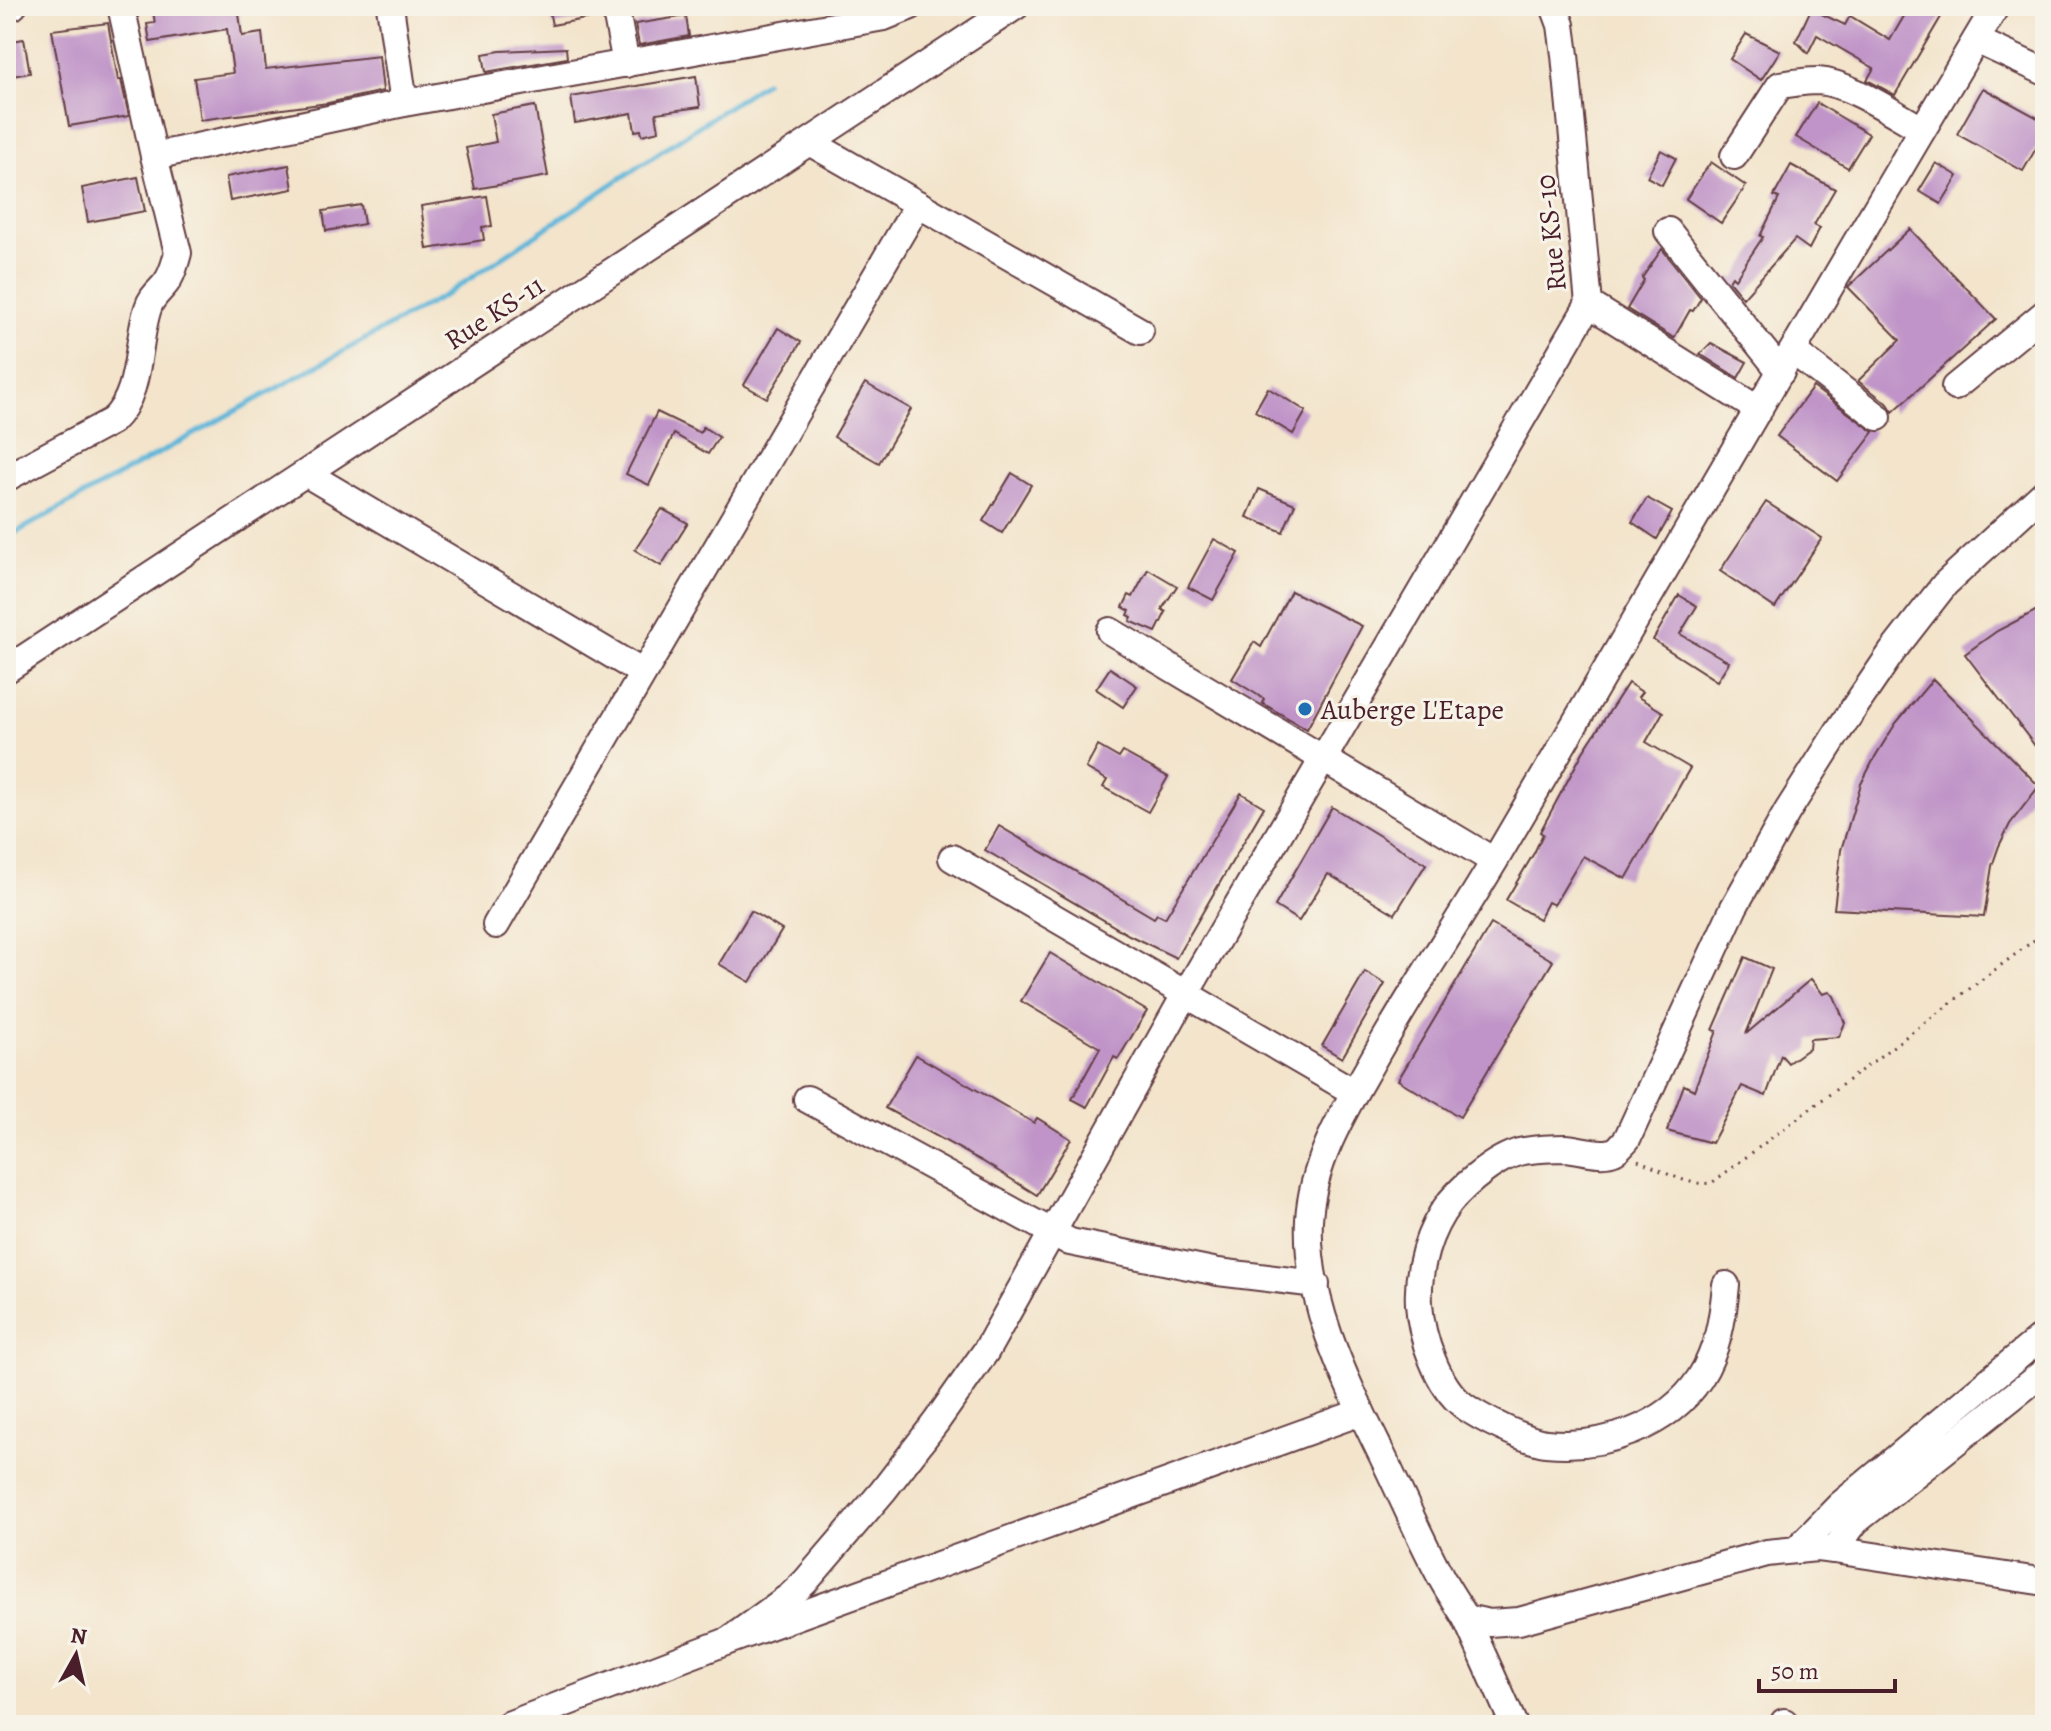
<svg xmlns="http://www.w3.org/2000/svg" width="2051" height="1731" font-family="Alegreya,serif">
<style>
.lines{fill:none;stroke-linecap:round;stroke-linejoin:round}
.stream{stroke:#5bb5d9;stroke-width:5}
.building{fill:#c094c8}
.minor-casing{stroke:#633d43;stroke-width:30}
.path{stroke:#633d43;stroke-width:3;stroke-dasharray:2 6;stroke-linecap:butt}
.minor{stroke:#fff;stroke-width:26}
.poi-dot{fill:#1f6fb2;stroke:#f7f3e8;stroke-width:3}
.labels{text-anchor:middle;stroke-width:6;stroke-linejoin:round;paint-order:stroke}
.street-label{font-size:28px;fill:#4a1f2b;stroke:#f7f3e8}
.poi-label{font-size:28px;fill:#4a1f2b;stroke:#f7f3e8;text-anchor:start}
</style>
<rect width="100%" height="100%" fill="#f7f3e8"/>
<filter id="ink" filterUnits="userSpaceOnUse"><feTurbulence type="fractalNoise" baseFrequency=".0125" numOctaves="2"/><feDisplacementMap in="SourceGraphic" scale="16" xChannelSelector="R" yChannelSelector="G"/><feConvolveMatrix kernelMatrix="1 2 1 2 8 2 1 2 1" color-interpolation-filters="sRGB"/></filter>
<filter id="wash" filterUnits="userSpaceOnUse"><feTurbulence type="fractalNoise" baseFrequency=".006" numOctaves="4" result="noise"/><feDisplacementMap in="SourceGraphic" scale="32" xChannelSelector="R" yChannelSelector="G"/><feGaussianBlur stdDeviation="1.8" result="paint"/><feColorMatrix in="noise" values="0 0 0 0 0 0 0 0 0 0 0 0 0 0 0 0 0 1.4 0 .05"/><feComposite in="paint" operator="in"/></filter>
<g filter="url(#wash)">
<rect width="100%" height="100%" fill="#f3e4cb"/>
<g class="lines">
<polyline class="stream" points="6,538 447,294 765,82"/>
</g>
<g id="blocks">
<g class="building">
<polygon points="152,6 238,6 242,36 262,33 266,69 379,56 383,91 328,103 200,120 194,78 233,73 227,29 150,42 147,24 155,23"/>
<polygon points="548,6 599,6 601,16 552,25"/>
<polygon points="1910,6 1922,6 1941,17 1895,95 1867,80 1874,68 1817,35 1808,53 1796,41 1811,9 1845,25 1850,16 1890,40"/>
<polygon points="686,16 689,36 639,45 635,24"/>
<polygon points="108,23 118,80 121,80 129,116 69,126 52,30"/>
<polygon points="1746,34 1780,51 1761,80 1730,59"/>
<polygon points="24,39 30,73 6,77 6,42"/>
<polygon points="566,48 567,58 486,72 483,54 500,51"/>
<polygon points="696,76 700,107 656,113 659,131 642,135 641,130 635,131 632,113 575,123 571,97"/>
<polygon points="1983,88 2045,122 2045,133 2023,171 1957,134"/>
<polygon points="1817,103 1869,134 1848,168 1796,137"/>
<polygon points="535,106 548,176 475,189 466,148 496,142 491,114"/>
<polygon points="1661,150 1676,158 1662,185 1647,177"/>
<polygon points="1711,162 1746,186 1721,223 1686,199"/>
<polygon points="1936,163 1958,176 1941,204 1919,191"/>
<polygon points="289,165 293,189 230,201 226,177"/>
<polygon points="1791,165 1835,189 1814,225 1820,228 1809,249 1795,239 1743,298 1729,281 1732,276 1735,279 1763,237 1760,236 1779,198 1774,196"/>
<polygon points="138,177 145,211 88,222 82,188"/>
<polygon points="487,196 492,226 482,227 484,240 427,249 421,206"/>
<polygon points="361,205 364,224 326,231 323,211"/>
<polygon points="1910,229 1996,319 1893,412 1888,404 1858,381 1900,340 1848,287"/>
<polygon points="1662,249 1701,298 1693,311 1690,310 1674,338 1627,309 1644,280 1642,278"/>
<polygon points="778,328 801,342 767,398 744,385"/>
<polygon points="1711,343 1747,362 1738,378 1700,354"/>
<polygon points="865,383 911,409 879,463 834,437"/>
<polygon points="1813,387 1874,432 1837,481 1777,436"/>
<polygon points="1268,388 1306,411 1293,434 1255,411"/>
<polygon points="657,412 700,433 703,427 719,437 708,454 674,434 649,485 626,474"/>
<polygon points="1012,473 1031,485 1002,533 983,521"/>
<polygon points="1259,489 1295,504 1283,532 1247,517"/>
<polygon points="1647,498 1672,512 1657,539 1632,522"/>
<polygon points="1766,502 1822,538 1775,608 1720,571"/>
<polygon points="662,509 688,523 661,566 635,550"/>
<polygon points="1214,539 1239,553 1213,600 1188,587"/>
<polygon points="1148,569 1177,586 1162,609 1166,612 1156,632 1130,621 1132,617 1128,615 1130,611 1123,607 1129,595 1133,597"/>
<polygon points="1291,591 1362,626 1307,729 1262,703 1264,699 1232,679 1254,642 1261,647"/>
<polygon points="1679,595 1697,606 1680,634 1729,662 1717,681 1653,640"/>
<polygon points="2045,606 2045,759 1965,654 1997,631"/>
<polygon points="1110,668 1137,686 1123,707 1096,689"/>
<polygon points="1933,679 2039,786 2010,824 1999,846 1992,866 1984,917 1834,909 1841,850 1861,784 1876,755 1896,723"/>
<polygon points="1628,683 1642,692 1638,697 1663,712 1646,742 1690,768 1626,879 1583,856 1554,905 1548,902 1539,919 1506,900 1534,853 1543,834 1540,832 1583,752"/>
<polygon points="1098,746 1119,758 1123,752 1168,777 1148,812 1103,787 1107,780 1086,768"/>
<polygon points="1241,793 1264,807 1176,958 1129,935 985,850 999,826 1154,918 1157,914 1165,918"/>
<polygon points="1332,807 1426,864 1395,914 1328,874 1299,921 1275,906"/>
<polygon points="751,911 782,930 750,982 719,964"/>
<polygon points="1491,924 1553,961 1460,1117 1398,1080"/>
<polygon points="1050,953 1147,1011 1118,1059 1114,1057 1087,1107 1072,1099 1100,1048 1021,1001"/>
<polygon points="1745,957 1772,969 1746,1034 1811,979 1823,994 1829,992 1834,996 1845,1023 1839,1037 1810,1039 1809,1048 1788,1063 1781,1055 1766,1096 1742,1086 1712,1143 1667,1131 1684,1085 1694,1090 1717,1031 1713,1030"/>
<polygon points="1365,972 1385,984 1342,1058 1322,1046"/>
<polygon points="916,1055 1034,1123 1037,1118 1071,1139 1037,1195 982,1161 885,1108"/>
</g>
</g>
</g>
<g filter="url(#ink)">
<use href="#blocks" fill-opacity="0" stroke="#633d43" stroke-width="2"/>
<g class="lines">
<g class="minor-casing">
<g id="minor">
<polyline points="390,6 404,103"/>
<polyline points="615,6 626,64"/>
<polyline points="1554,6 1561,25 1565,55 1589,304 1759,410"/>
<path d="M 1996,6 C 1828,287 1664,572 1498,855 C 1456,926 1409,995 1369,1067 C 1342,1114 1312,1164 1309,1220 C 1305,1302 1347,1383 1382,1455 C 1402,1496 1420,1539 1442,1579 C 1449,1592 1458,1605 1466,1618 L 1489,1623 L 1519,1621 L 1767,1553 L 1817,1548 L 1834,1550 L 2045,1582"/>
<polyline points="6,7 13,6"/>
<polyline points="1976,40 2045,72"/>
<polyline points="811,143 1140,331"/>
<polyline points="154,156 404,103 884,17 911,6"/>
<path d="M 1734,156 L 1780,85 C 1793,83 1806,81 1818,81 C 1850,83 1894,114 1922,129"/>
<polyline points="1668,231 1781,372"/>
<polyline points="1793,351 1878,417"/>
<polyline points="1955,387 2045,313"/>
<polyline points="307,474 643,673"/>
<path d="M 6,478 L 112,421 C 142,394 136,343 148,308 C 151,297 160,291 166,283 C 173,274 175,263 178,253 L 154,156 L 121,6"/>
<polyline points="1110,631 1494,861"/>
<polyline points="6,670 1016,6"/>
<polyline points="952,858 1354,1092"/>
<polyline points="496,925 918,204"/>
<polyline points="807,1099 1070,1242 1218,1272 1316,1284"/>
<path d="M 1726,1285 C 1723,1317 1718,1350 1700,1378 C 1668,1427 1603,1449 1546,1443 C 1527,1441 1480,1418 1464,1406 C 1437,1386 1421,1336 1419,1304 C 1417,1269 1428,1230 1450,1202 C 1466,1183 1499,1155 1524,1151 C 1537,1149 1553,1148 1566,1148 C 1580,1149 1601,1157 1614,1151 C 1619,1149 1623,1143 1627,1139 L 1734,907 L 1787,812 L 1839,730 L 1892,652 L 1945,584 L 2045,492"/>
<polyline points="1797,1549 1840,1505 2045,1334"/>
<polyline points="1834,1550 1856,1521 2045,1371"/>
<polyline points="1466,1618 1514,1725"/>
<polyline points="728,1641 790,1596 805,1582 883,1491 936,1422 986,1351 1185,995 1589,304"/>
<polyline points="1784,1722 1785,1725"/>
<polyline points="508,1725 728,1641 1361,1412"/>
</g>
</g>
<path class="path" d="M 1638,1160 C 1659,1169 1691,1189 1713,1182 L 2045,932"/>
<use href="#minor" class="minor"/>
</g>
</g>
<circle class="poi-dot" cx="1305" cy="709" r="8"/>
<g class="labels">
<g class="street-label">
<text transform="translate(1550 233) rotate(-96)" y="10">Rue KS-10</text>
<text transform="translate(494 312) rotate(-33)" y="10">Rue KS-11</text>
</g>
<g class="poi-label">
<text x="1321" y="719">Auberge L'Etape</text>
</g>
</g>
<rect width="2051" height="1731" fill="none" stroke="#f7f3e8" stroke-width="32"/>
<g transform="translate(76 1655) rotate(8)" stroke="#f7f3e8" stroke-width="6" paint-order="stroke">
<path d="M0-6L14 30L0 20L-14 30Z" fill="#4a1f2b"/>
<text y="-12" font-size="22" font-weight="bold" text-anchor="middle" fill="#4a1f2b">N</text>
</g>
<path d="M1759 1679v12h136v-12" fill="none" stroke="#4a1f2b" stroke-width="4"/>
<text x="1771" y="1679" font-size="24" fill="#4a1f2b" stroke="#f7f3e8" stroke-width="6" paint-order="stroke">50 m</text>
</svg>
